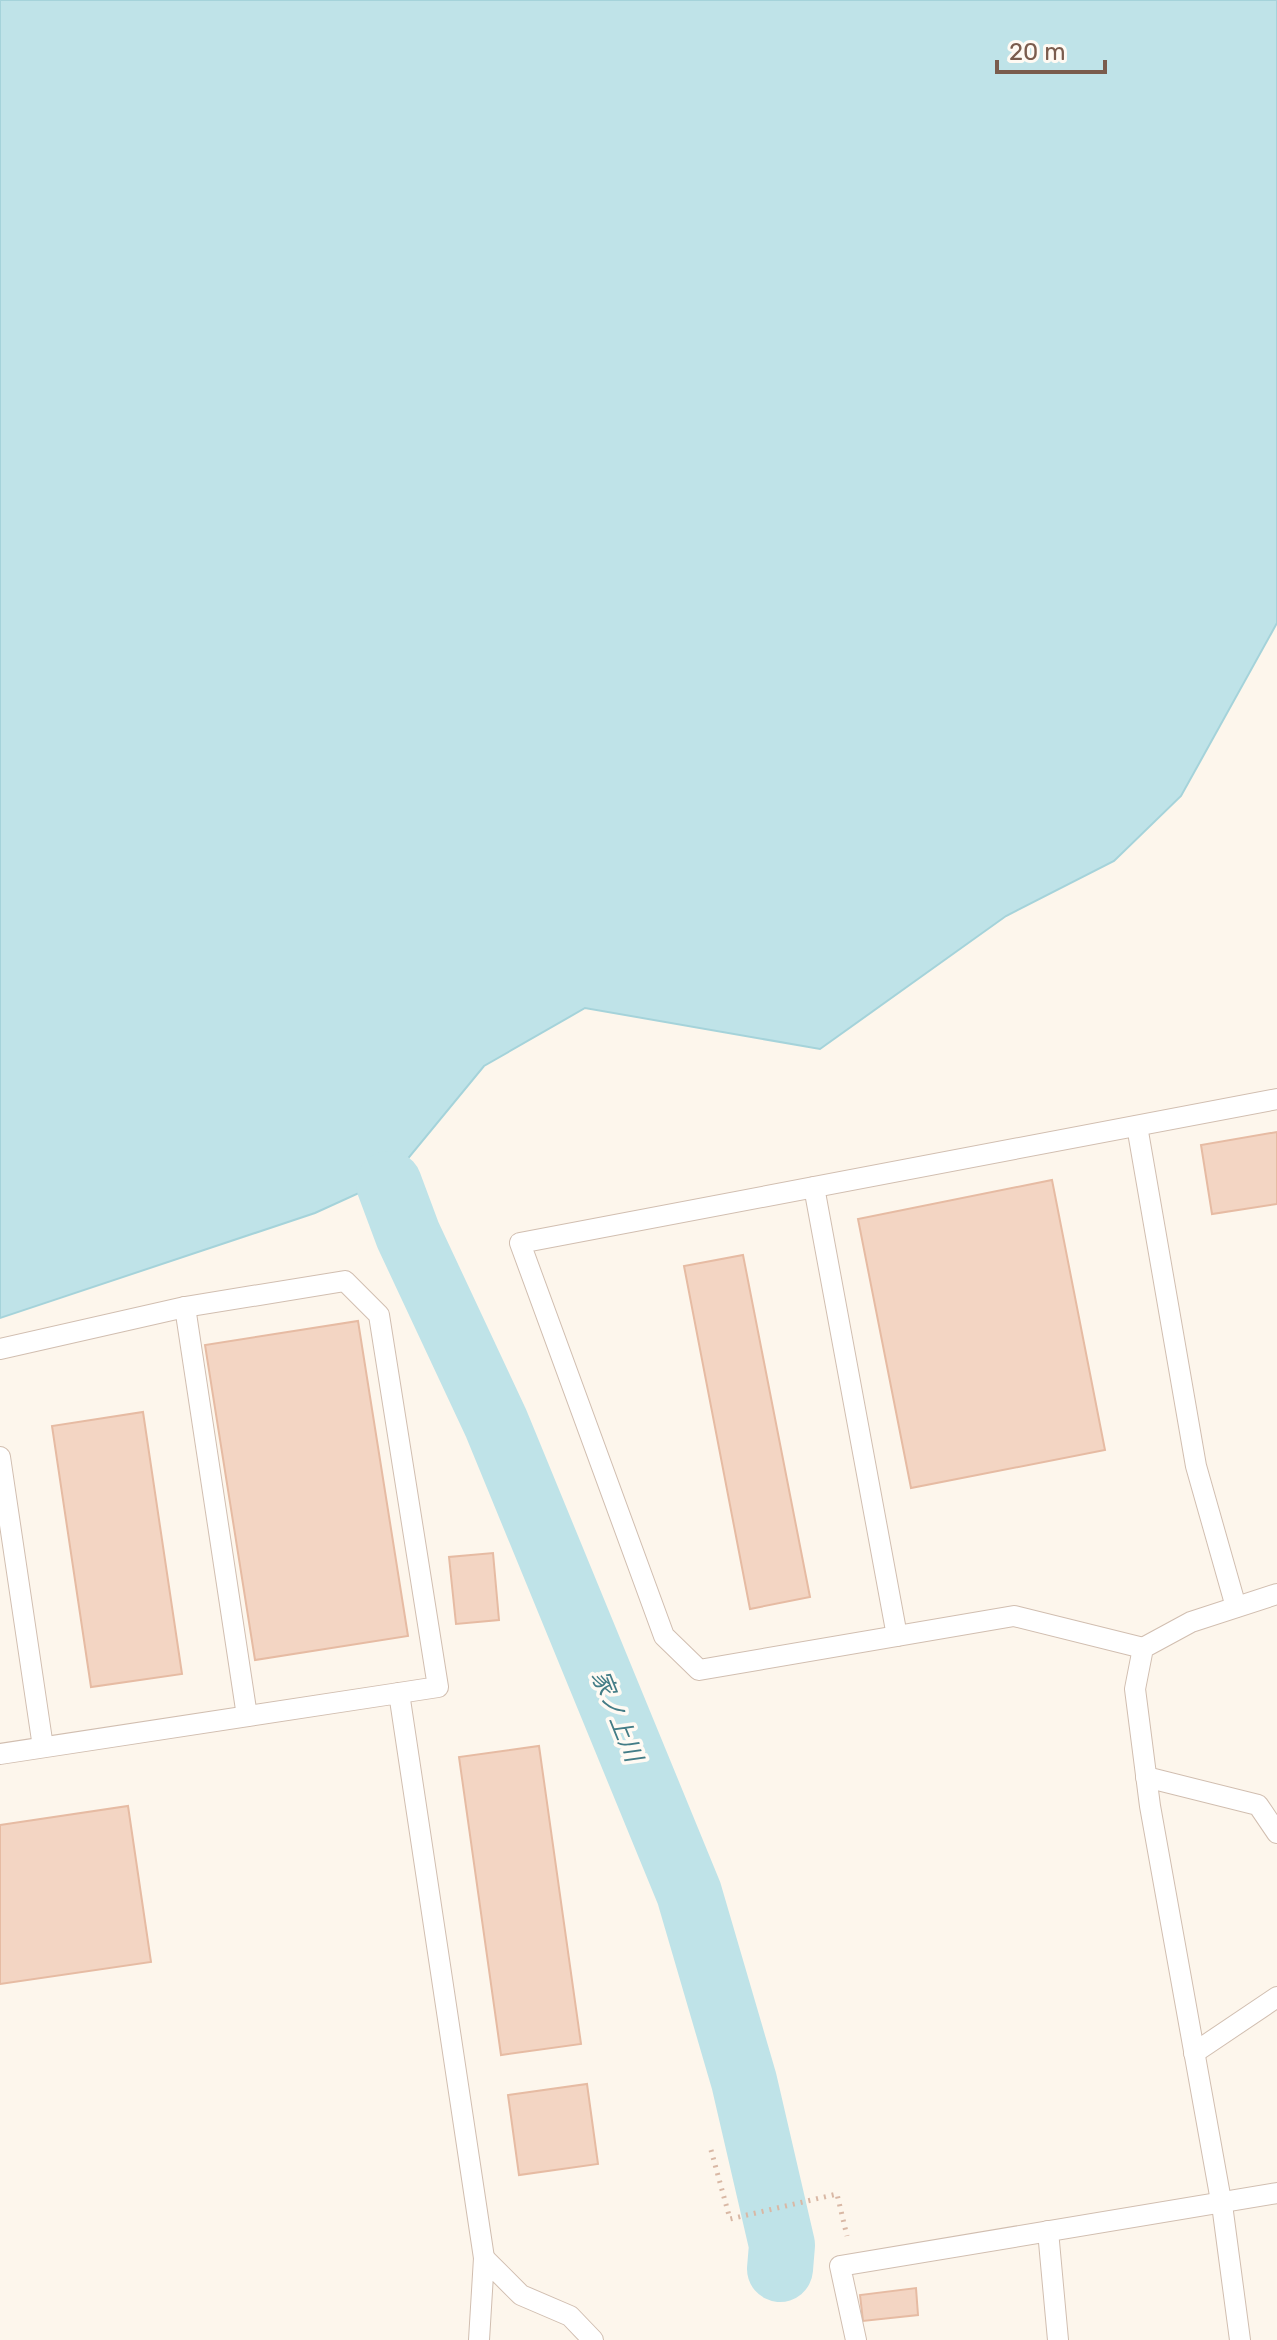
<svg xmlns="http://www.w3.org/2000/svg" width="1277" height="2340" font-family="Rubik,'Noto Sans JP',sans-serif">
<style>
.water{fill:#bfe3e8;stroke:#a5d3da;stroke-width:2}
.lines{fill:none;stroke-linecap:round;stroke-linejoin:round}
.river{stroke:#bfe3e8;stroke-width:66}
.building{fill:#f3d5c3;stroke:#e6bba3;stroke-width:2}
.lane-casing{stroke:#d1beb0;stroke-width:22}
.path{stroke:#d9b8a5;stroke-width:5;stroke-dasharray:2 6;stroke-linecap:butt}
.lane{stroke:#fff;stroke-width:20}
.labels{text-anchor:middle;stroke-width:7;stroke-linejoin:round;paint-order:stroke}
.water-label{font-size:24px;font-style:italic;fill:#437c86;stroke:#fffaf3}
</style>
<rect width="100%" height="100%" fill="#fdf6ec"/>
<polygon class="water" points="0,0 1277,0 1277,623 1181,796 1114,861 1006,916 820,1049 585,1008 484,1066 392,1178 315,1213 0,1318"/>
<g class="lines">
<polyline class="river" points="389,1184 408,1235 496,1423 689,1893 744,2081 782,2245 780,2269"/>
</g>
<g class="building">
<polygon points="1277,1132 1277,1204 1212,1214 1201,1145"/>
<polygon points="1052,1180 1105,1450 911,1488 858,1219"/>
<polygon points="743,1255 810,1597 750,1609 684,1266"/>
<polygon points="358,1321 408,1636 255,1660 205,1345"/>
<polygon points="143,1412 182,1674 91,1687 52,1426"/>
<polygon points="493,1553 499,1620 456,1624 449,1557"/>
<polygon points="539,1746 581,2044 501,2055 459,1757"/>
<polygon points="128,1806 151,1962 0,1984 0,1825"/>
<polygon points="587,2084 598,2164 519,2175 508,2095"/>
<polygon points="916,2288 918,2315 863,2321 860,2295"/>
</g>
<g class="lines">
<g class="lane-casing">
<g id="lane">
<polyline points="1137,1126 1196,1466 1236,1607"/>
<polyline points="814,1187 897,1636"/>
<polyline points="185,1307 247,1716"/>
<polyline points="0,1349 185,1307 345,1281 379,1315 438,1687 399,1693"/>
<polyline points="0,1457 43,1747"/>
<polyline points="1143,1648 1014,1616 699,1670 664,1636 520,1243 1277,1099"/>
<polyline points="0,1754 399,1693 484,2258"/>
<polyline points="1146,1777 1258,1805 1277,1833"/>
<polyline points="1194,2053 1277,1997"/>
<polyline points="1048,2231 1058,2340"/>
<polyline points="479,2340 484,2258 521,2295 570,2316 593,2340"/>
<polyline points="856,2340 840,2266 1277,2193"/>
<polyline points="1240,2340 1223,2212 1150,1806 1135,1689 1143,1648 1191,1622 1277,1594"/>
</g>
</g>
<polyline class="path" points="711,2150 730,2219 837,2194 847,2236"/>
<use href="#lane" class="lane"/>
</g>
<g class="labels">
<g class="water-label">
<text transform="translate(617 1716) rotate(68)" y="8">家ノ上川</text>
</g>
</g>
<path d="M997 60v12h108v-12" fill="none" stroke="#7a5c4d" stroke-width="4"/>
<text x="1009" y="60" font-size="24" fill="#7a5c4d" stroke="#fffaf3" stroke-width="6" paint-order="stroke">20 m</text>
</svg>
